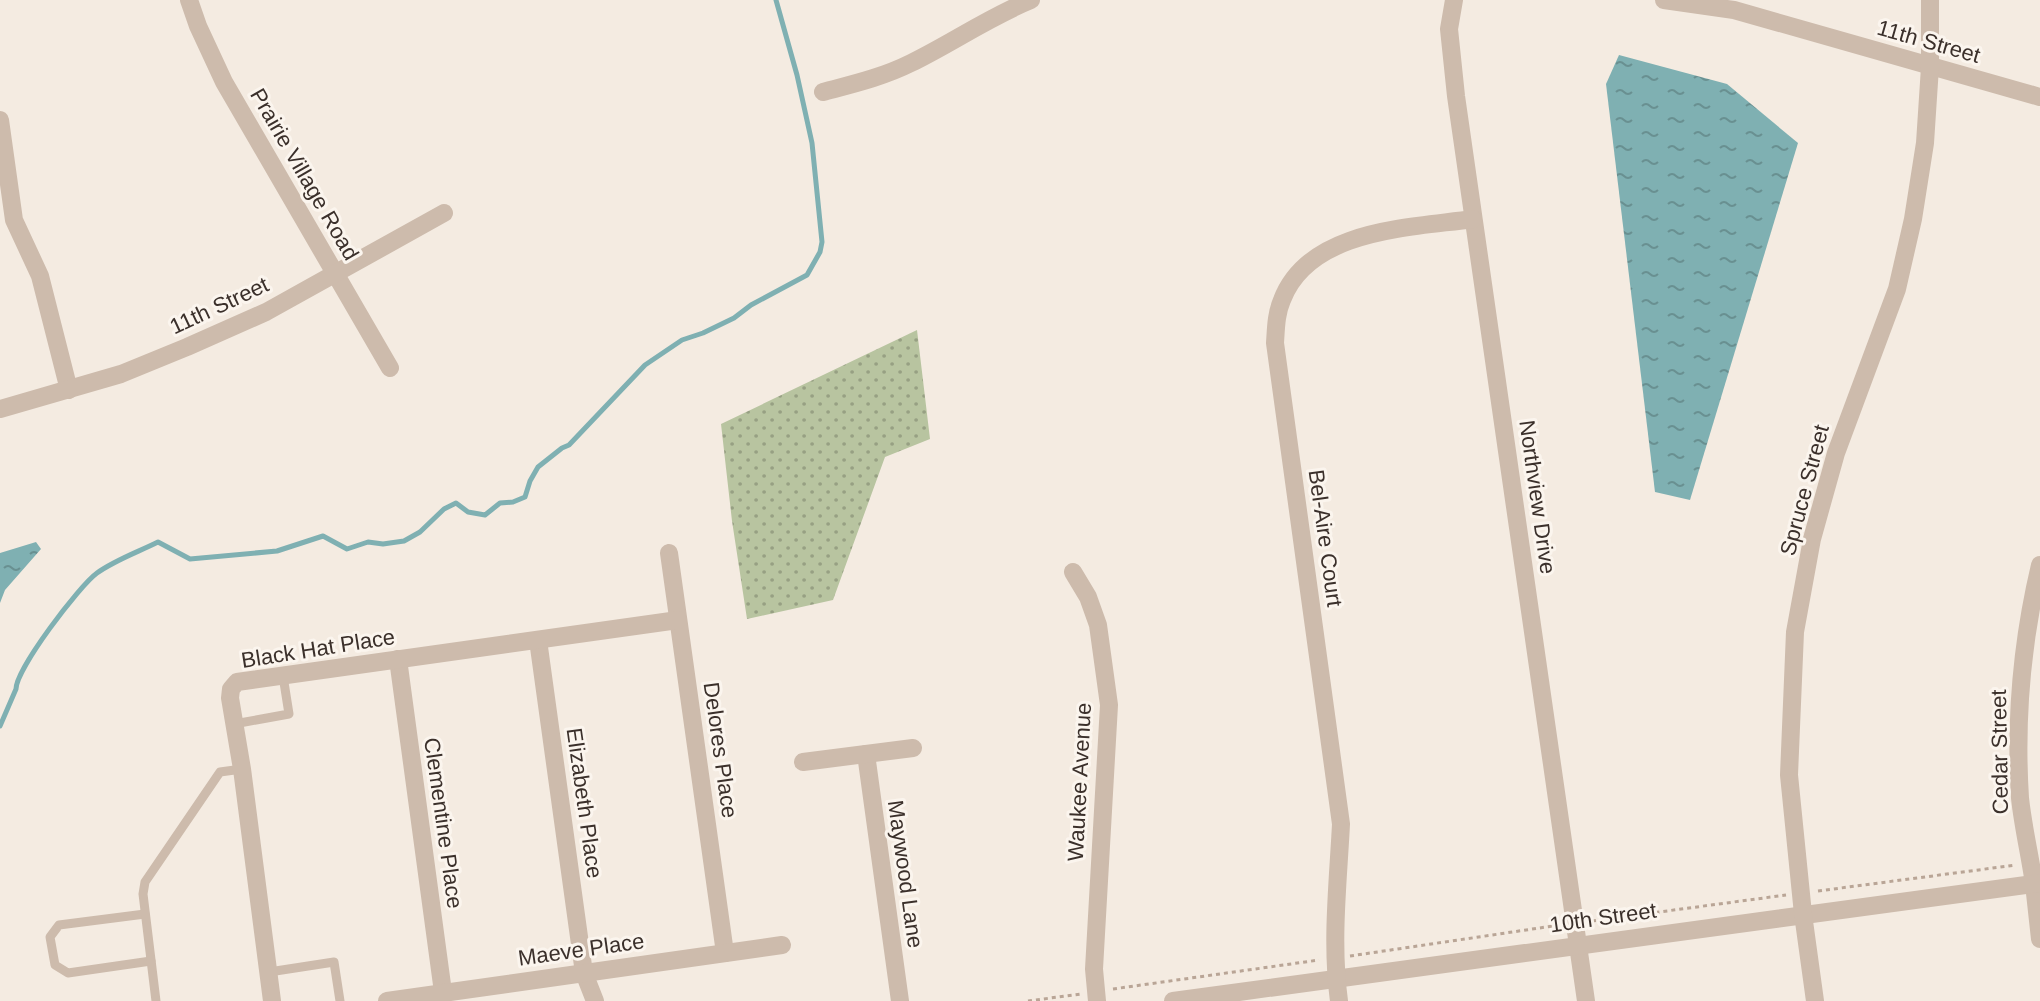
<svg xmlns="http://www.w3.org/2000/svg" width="2040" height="1001" font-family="Arial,sans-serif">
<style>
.grass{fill:url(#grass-dots)}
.water{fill:url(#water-ripples)}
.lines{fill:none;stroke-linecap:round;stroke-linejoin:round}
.stream{stroke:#7fb0b2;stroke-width:5}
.path{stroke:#b9a596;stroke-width:3;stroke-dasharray:4 4;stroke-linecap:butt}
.service{stroke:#cdbbac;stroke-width:9}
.minor{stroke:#cdbbac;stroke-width:18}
.labels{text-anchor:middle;stroke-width:6;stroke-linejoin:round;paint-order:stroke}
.street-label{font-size:22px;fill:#3b302b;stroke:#fbf5ee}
</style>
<defs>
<pattern id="grass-dots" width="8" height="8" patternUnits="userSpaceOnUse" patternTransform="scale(2)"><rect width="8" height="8" fill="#b8c4a0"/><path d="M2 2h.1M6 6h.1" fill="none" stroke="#97a083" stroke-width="1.8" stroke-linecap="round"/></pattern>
<pattern id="water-ripples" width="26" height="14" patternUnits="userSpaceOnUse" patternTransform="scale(2)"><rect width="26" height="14" fill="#7fb0b2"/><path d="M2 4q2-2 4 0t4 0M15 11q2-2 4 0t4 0" fill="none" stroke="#699091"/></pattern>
</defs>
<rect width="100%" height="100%" fill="#f4ebe1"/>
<polygon class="grass" points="917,330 930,439 885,457 833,600 747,619 732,521 721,424"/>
<g class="water">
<polygon points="1619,55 1727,84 1798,143 1690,500 1655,492 1606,84"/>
<polygon points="36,542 41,549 5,590 0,603 0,553"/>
</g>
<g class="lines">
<path class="stream" d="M 0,726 L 16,689 C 16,669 79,586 97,573 C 115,560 138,552 158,542 L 190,559 L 277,551 L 323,536 L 347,549 L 368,542 L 383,544 L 404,541 L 420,532 L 444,509 L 456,503 L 468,512 L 485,515 L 500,503 L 513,502 L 525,497 L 530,481 L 538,467 L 562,448 L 569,445 L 645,365 L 682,340 L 703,333 L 734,318 L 751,305 L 807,275 L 820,252 L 822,242 L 812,143 L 797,75 L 776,0"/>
<g class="path">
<polyline points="1818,891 2016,865"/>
<polyline points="1592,921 1786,895"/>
<polyline points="1350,956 1553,926 1561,927"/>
<polyline points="1113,989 1319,960"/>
<polyline points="1028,1001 1081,994"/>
</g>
<g class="service">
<polyline points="234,724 289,714 283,676"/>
<polyline points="145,914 59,925 50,937 55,965 68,973 151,961"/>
<polyline points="269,972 334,962 340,1001"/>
<polyline points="156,1001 143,894 145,882 220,772 242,769"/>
</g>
<g class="minor">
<polyline points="189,0 198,26 224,82 390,368"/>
<polyline points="1454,0 1449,29 1456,96 1586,1001"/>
<polyline points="1664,0 1734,10 2040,97"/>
<path d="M 823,92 C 853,84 883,77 911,63 C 952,43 989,17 1031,0"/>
<polyline points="0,120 14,220 40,276 69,390"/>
<polyline points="0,409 121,374 187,347 266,312 444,213"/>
<polyline points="669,553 725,953"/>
<path d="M 2040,565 C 2022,641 2015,719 2020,798 C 2023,827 2030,855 2034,884 C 2036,902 2038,921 2040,939"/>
<polyline points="1073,572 1088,597 1098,625 1109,705 1094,969 1097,1001"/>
<polyline points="538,640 584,973 595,1001"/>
<polyline points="398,659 443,992"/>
<polyline points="866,754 900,1001"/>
<polyline points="803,762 913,748"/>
<polyline points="272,1001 242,769 230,698 231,689 237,682 678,620"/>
<polyline points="387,1001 782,945"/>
<polyline points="1173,1001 2040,883"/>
<path d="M 1339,1001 C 1331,943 1338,883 1341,824 L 1275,343 C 1276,328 1276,314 1282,300 C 1309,229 1410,228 1473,219"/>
<polyline points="1815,1001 1803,914 1789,775 1795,632 1812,539 1836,453 1897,289 1913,219 1925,143 1930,67 1930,0"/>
</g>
</g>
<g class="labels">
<g class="street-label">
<text transform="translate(1929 41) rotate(16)" y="8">11th Street</text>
<text transform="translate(305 174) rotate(60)" y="8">Prairie Village Road</text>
<text transform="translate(219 305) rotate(-25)" y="8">11th Street</text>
<text transform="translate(1804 490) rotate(-75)" y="8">Spruce Street</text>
<text transform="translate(1538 497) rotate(82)" y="8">Northview Drive</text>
<text transform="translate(1326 538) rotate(82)" y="8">Bel-Aire Court</text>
<text transform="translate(318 648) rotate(-9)" y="8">Black Hat Place</text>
<text transform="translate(721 750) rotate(82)" y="8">Delores Place</text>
<text transform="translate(1999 752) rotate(-91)" y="8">Cedar Street</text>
<text transform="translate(1079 782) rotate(-87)" y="8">Waukee Avenue</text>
<text transform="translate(585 803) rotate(82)" y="8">Elizabeth Place</text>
<text transform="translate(444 823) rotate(82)" y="8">Clementine Place</text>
<text transform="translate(906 874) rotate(82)" y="8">Maywood Lane</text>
<text transform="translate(1603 917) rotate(-8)" y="8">10th Street</text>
<text transform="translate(581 949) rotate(-8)" y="8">Maeve Place</text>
</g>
</g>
</svg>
